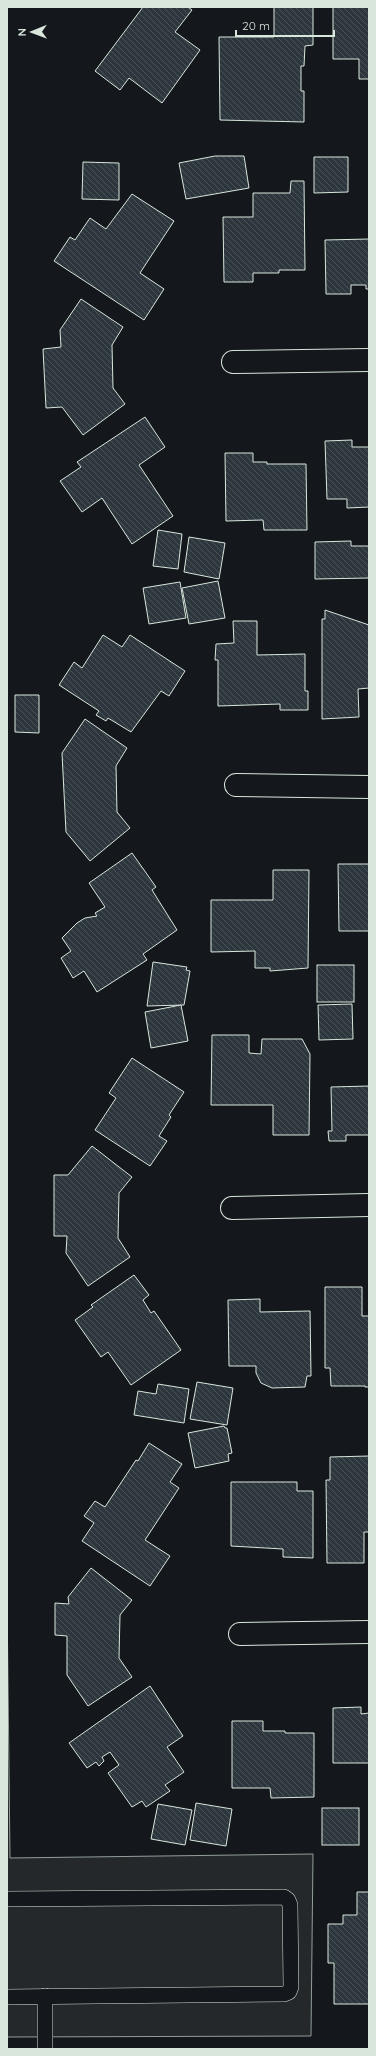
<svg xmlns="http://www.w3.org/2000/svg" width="376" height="2056" font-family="Quicksand,sans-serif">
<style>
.parking{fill:#24282b;stroke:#939e99}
.building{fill:url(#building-back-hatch);stroke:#d8e6dc}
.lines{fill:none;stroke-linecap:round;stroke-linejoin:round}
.service-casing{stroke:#d8e6dc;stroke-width:16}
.minor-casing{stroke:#d8e6dc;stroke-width:24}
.service{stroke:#14181c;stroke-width:15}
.minor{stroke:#14181c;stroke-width:22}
</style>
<defs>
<pattern id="building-back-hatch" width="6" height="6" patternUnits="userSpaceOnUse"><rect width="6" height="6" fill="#2c363c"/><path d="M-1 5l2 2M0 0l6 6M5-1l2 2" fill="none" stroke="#4a5358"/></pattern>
</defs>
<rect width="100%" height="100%" fill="#14181c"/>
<polygon class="parking" points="7,1596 10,1858 313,1854 311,2036 7,2037"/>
<g class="building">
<polygon points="143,7 188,7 192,10 175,32 200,50 162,103 129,78 120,90 95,71"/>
<polygon points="274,7 313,7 313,45 305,46 304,66 301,66 301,91 304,91 304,122 220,120 219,37 274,37"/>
<polygon points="333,7 369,7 369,79 359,79 359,59 333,59"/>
<polygon points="215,156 244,156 249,188 186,199 179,163"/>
<polygon points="314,157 348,157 348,192 314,193"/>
<polygon points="83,162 119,163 119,200 82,199"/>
<polygon points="291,181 304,181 305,270 279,270 279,273 253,273 253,282 224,282 223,217 253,217 253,193 290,193"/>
<polygon points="132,194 174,221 140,273 164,289 144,320 54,261 70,237 75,240 90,218 106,229"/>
<polygon points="369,239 369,289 366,289 366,285 351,285 351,294 326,294 325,240"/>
<polygon points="81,299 123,327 112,345 113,388 125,404 83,435 62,407 46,408 43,349 61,347 60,330"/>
<polygon points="145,417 165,447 139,465 173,516 132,544 102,498 82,512 60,481 81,467 77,462"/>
<polygon points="352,440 352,447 369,447 369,507 347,508 347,499 327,499 325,441"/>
<polygon points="225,453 253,453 253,462 267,462 267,464 306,464 307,530 264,530 263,520 226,521"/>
<polygon points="158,530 182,534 178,569 153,566"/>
<polygon points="189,537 225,543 219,579 184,572"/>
<polygon points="351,541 351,546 369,546 369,578 315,579 315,542"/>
<polygon points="218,581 225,618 189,624 182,588"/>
<polygon points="180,582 186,618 149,624 143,588"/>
<polygon points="325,610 369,625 369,688 358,689 359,717 322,719 322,619 325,619"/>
<polygon points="233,621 257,621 257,655 305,654 305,691 308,691 308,710 280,710 280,704 218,706 218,660 215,660 216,644 234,643"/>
<polygon points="103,635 122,647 130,635 185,671 169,696 161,691 131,732 108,718 106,721 96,715 99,711 59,685 74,662 82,668"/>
<polygon points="15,695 39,695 39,733 15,732"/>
<polygon points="85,719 127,748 116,766 117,812 130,828 90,861 66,832 62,753"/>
<polygon points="132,853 156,887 152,890 177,930 143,954 147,960 97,992 84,971 73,978 61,958 71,951 62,938 77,923 85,918 97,916 95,913 105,907 89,883"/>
<polygon points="338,864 369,864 369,931 339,931"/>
<polygon points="273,870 309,870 308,968 270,971 270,968 255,968 255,951 211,952 211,900 273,900"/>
<polygon points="153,962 187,967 186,970 190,971 184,1005 147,1006"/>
<rect x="317" y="965" width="37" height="37"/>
<polygon points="352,1004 353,1039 319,1040 318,1005"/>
<polygon points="181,1005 188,1041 151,1048 145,1012"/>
<polygon points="212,1035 249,1035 249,1053 261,1054 262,1039 302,1039 310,1054 309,1135 273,1135 273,1105 211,1105"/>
<polygon points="132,1058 184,1092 169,1115 171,1117 159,1136 167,1141 150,1166 95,1130 116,1098 109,1093"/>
<polygon points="369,1086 369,1135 346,1135 346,1141 329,1141 328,1131 332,1131 331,1087"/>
<polygon points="92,1146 132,1177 119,1193 118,1238 130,1257 88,1286 66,1253 67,1236 54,1236 54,1175 68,1175"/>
<polygon points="134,1275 149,1295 143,1300 151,1313 154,1311 181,1350 131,1385 108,1352 101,1357 75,1320 93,1307 91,1305"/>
<polygon points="325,1287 362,1287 362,1316 369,1316 369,1387 365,1387 365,1386 331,1386 330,1368 325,1368"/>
<polygon points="260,1299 260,1312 310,1311 311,1376 307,1376 305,1387 272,1388 261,1383 256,1373 256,1366 229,1366 228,1300"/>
<polygon points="197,1382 233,1388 227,1425 190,1419"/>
<polygon points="158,1384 189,1389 184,1423 134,1415 138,1391 156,1394"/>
<polygon points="224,1426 225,1428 227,1428 232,1453 228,1454 229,1461 195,1468 188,1433"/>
<polygon points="149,1443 182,1464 170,1482 179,1488 145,1540 170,1556 150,1586 82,1541 94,1523 84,1516 95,1501 105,1507 136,1460 138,1461"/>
<polygon points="369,1456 369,1532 364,1532 364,1563 327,1563 326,1480 330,1480 330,1457"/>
<polygon points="231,1482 297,1482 297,1491 313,1491 313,1558 283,1557 283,1549 231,1546"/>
<polygon points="91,1568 132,1600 120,1615 119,1658 132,1677 88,1706 67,1675 67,1636 55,1635 55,1603 69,1604 68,1597"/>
<polygon points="150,1686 183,1736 167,1747 184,1772 165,1785 170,1791 146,1807 142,1801 132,1807 108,1773 119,1765 110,1752 102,1757 104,1761 99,1766 96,1762 87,1768 69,1743"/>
<polygon points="361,1707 361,1714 369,1713 369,1763 333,1763 333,1708"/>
<polygon points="232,1721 263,1721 263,1731 285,1731 285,1733 314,1733 314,1797 271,1798 270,1788 232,1788"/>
<polygon points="196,1803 232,1809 226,1846 190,1840"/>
<polygon points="158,1804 192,1810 185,1845 151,1839"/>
<rect x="322" y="1808" width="37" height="37"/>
<polygon points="357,1892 369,1892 369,2004 334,2004 334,1963 328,1963 328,1924 343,1924 343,1915 357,1915"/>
</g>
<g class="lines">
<g class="service-casing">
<g id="service">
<polyline points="7,1899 284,1897 288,1900 290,1905 291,1987 289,1992 284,1994 7,1997"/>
<polyline points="45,1996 45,2049"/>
</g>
</g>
<g class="minor-casing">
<g id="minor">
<polyline points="233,362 369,360"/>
<polyline points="236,785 369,787"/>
<polyline points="232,1208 369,1205"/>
<polyline points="240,1634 369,1632"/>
</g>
</g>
<use href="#service" class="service"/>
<use href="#minor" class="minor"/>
</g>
<rect width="376" height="2056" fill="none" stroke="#d8e6dc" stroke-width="16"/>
<g transform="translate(32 32) rotate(269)" stroke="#14181c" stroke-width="3" paint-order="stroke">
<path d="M0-3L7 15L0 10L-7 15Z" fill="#d8e6dc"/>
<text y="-6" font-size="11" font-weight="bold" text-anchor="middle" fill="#d8e6dc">N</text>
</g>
<path d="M236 30v6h98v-6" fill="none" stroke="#d8e6dc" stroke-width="2"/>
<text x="242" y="30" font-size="12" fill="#d8e6dc" stroke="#14181c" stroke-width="3" paint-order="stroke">20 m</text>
</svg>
